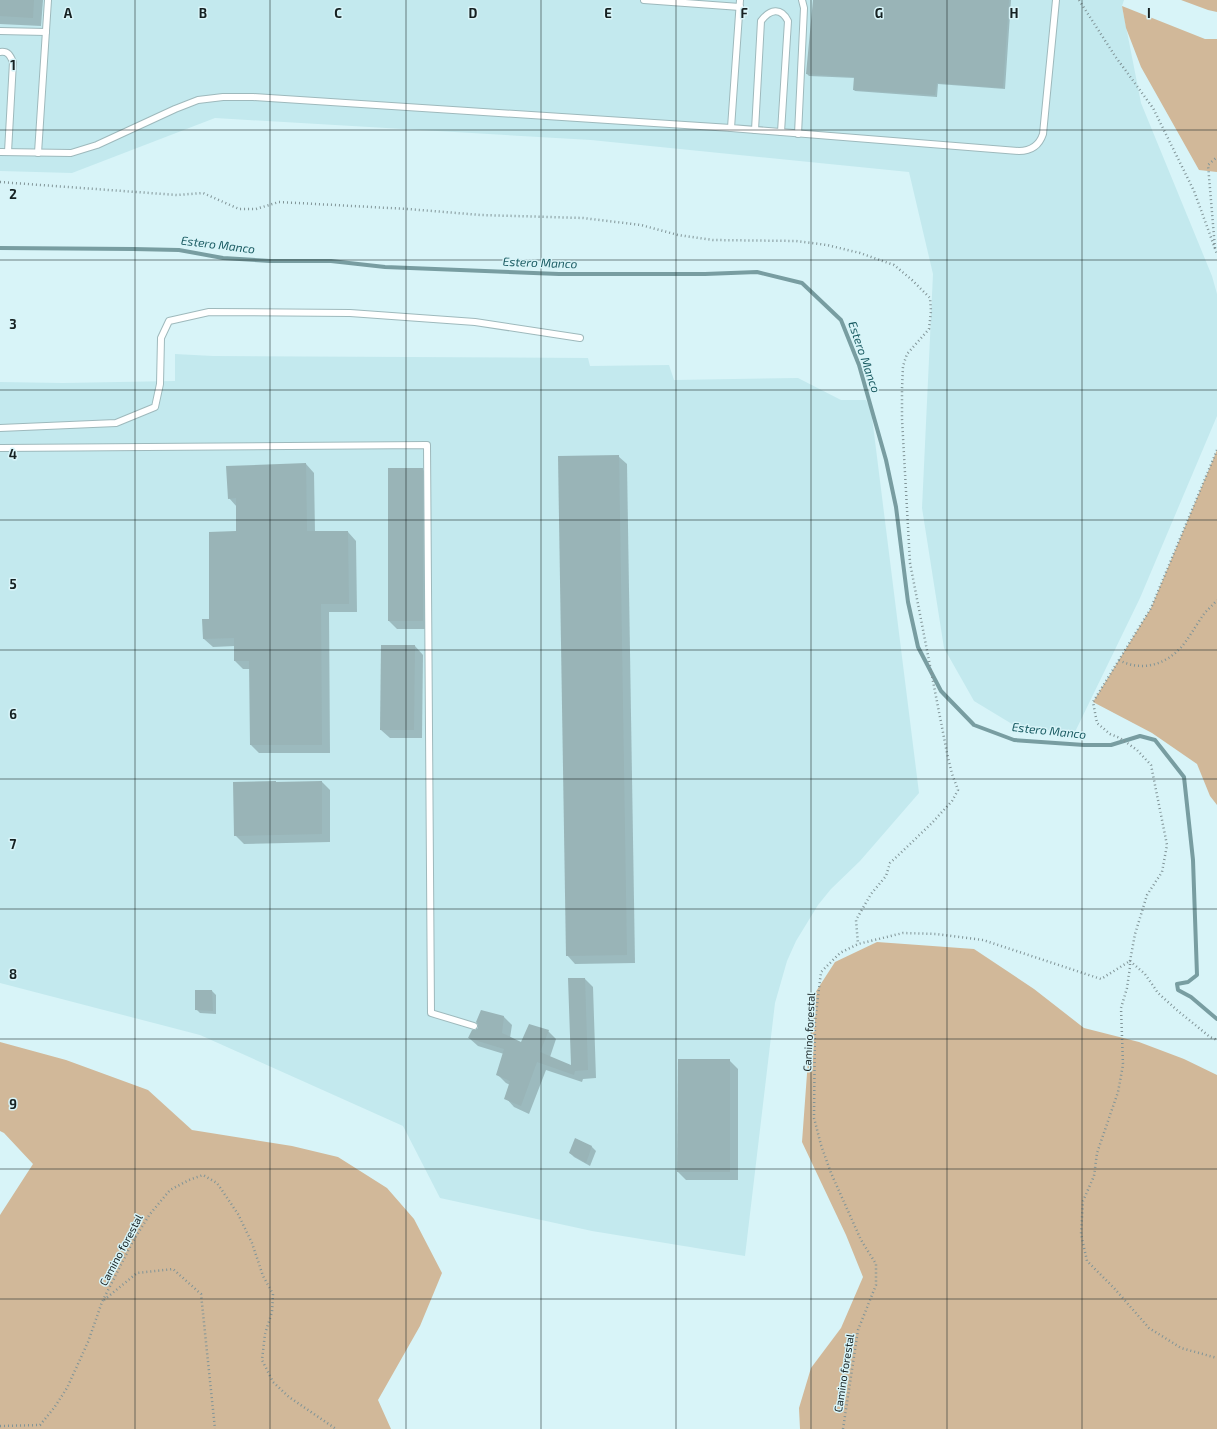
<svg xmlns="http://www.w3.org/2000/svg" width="1217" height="1429" font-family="'Exo 2',sans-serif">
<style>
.built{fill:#c3e9ee}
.forest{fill:#d1b899}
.shadow{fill:#0003}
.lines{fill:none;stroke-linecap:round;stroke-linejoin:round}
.stream{stroke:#789da1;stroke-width:4}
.building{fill:#99b4b7}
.lane-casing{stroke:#9eb9bc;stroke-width:8}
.path{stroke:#809497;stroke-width:2.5;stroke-dasharray:1 3;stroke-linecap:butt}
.lane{stroke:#fff;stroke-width:6}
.grid{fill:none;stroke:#162122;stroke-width:1;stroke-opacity:0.55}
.labels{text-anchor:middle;stroke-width:3;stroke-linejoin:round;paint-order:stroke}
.street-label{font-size:11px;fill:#162122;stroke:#d8f4f8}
.water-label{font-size:12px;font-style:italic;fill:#1b5c63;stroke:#d8f4f8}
.grid-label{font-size:13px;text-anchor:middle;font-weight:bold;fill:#162122;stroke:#d8f4f8;stroke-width:3;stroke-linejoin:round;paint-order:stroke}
</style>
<rect width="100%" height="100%" fill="#d8f4f8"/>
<g class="built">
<polygon points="0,0 1124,0 1122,6 1141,103 1212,276 1217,294 1217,416 1140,598 1074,734 1012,724 974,701 944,648 922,508 933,274 909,172 591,140 215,118 72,173 0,171"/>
<polygon points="175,354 213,356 588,358 590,366 669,365 674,380 798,378 841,400 866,400 871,409 919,793 860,861 831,889 818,905 796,941 787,961 775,1003 745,1256 592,1231 440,1198 403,1126 200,1035 0,983 0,382 63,383 175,381"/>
</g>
<g class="forest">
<polygon points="1181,0 1217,0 1217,12 1208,10"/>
<polygon points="1122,6 1205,39 1217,39 1217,172 1199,170 1141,67 1126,28"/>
<polygon points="1217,450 1217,805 1210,796 1197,764 1152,733 1093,702 1151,608"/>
<polygon points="877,942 974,949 1034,989 1084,1028 1139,1042 1184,1059 1217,1075 1217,1429 800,1429 799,1408 811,1368 841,1328 863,1277 846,1235 802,1142 808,1060 815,993 835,962"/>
<polygon points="0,1042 66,1060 148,1090 192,1130 292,1146 338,1157 387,1188 414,1219 442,1273 420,1326 378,1400 391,1429 0,1429 0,1215 33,1164 4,1133 0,1131"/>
</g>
<g class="shadow">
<polygon points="0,0 43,0 41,26 0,24"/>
<polygon points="814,0 1011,0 1005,89 938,84 937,97 855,91 854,90 855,78 809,76 807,74"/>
<polygon points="618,456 627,464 635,963 575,964 567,955"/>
<polygon points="306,464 314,473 315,532 348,532 356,541 357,612 329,612 330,753 259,753 251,745 250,669 243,669 235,661 235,646 213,647 204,639 204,620 210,620 237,532 237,507 229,498"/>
<polygon points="422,469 431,477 431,629 397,629 389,621"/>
<polygon points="415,646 423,655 422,738 390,738 381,730"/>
<polygon points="322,782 330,790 330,842 244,844 235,835"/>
<polygon points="585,979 593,987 596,1078 583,1079 582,1082 546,1070 529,1114 514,1107 506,1098 510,1085 506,1083 497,1074 504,1054 478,1046 469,1038 479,1028 481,1011 504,1017 512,1025 510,1038 521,1043 548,1031 556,1039 550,1057 573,1067"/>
<polygon points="212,991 216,995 216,1014 200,1013 196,1009"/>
<polygon points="729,1060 738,1069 738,1180 686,1180 678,1172"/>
<polygon points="576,1139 592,1147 596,1151 590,1166 574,1157 570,1153"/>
</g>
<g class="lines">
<polyline class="stream" points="0,248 133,249 179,250 223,258 270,261 331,261 385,267 559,274 705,274 757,272 802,283 841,320 859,365 886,460 896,507 908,602 918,647 941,691 974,725 1014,740 1084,745 1111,745 1140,736 1155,740 1184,777 1193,860 1197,975 1188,982 1177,984 1178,990 1191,997 1217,1019"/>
</g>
<g class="building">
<polygon points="0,0 34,0 33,18 0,16"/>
<polygon points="813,0 1009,0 1003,88 937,83 935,95 853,90 854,77 806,74"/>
<polygon points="619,455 627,955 566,956 558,456"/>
<polygon points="306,463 307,531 348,531 349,604 321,604 322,745 250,745 249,661 234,661 234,638 203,639 202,619 209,619 209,532 236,531 236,498 228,499 226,466"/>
<rect x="388" y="468" width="35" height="153"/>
<polygon points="381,645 415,645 414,730 380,730"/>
<polygon points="276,781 276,782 322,781 322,834 234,836 233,782"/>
<polygon points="568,978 585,978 588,1070 575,1071 574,1075 537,1062 521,1106 504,1099 510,1081 496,1075 504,1049 468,1038 472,1030 475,1030 478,1028 478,1025 476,1022 481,1010 504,1016 502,1033 521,1042 529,1024 549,1030 540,1052 571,1065"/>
<polygon points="195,990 212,990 213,1011 195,1010"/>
<polygon points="678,1059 730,1059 730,1172 677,1172"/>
<polygon points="575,1138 592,1146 586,1163 569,1153"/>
</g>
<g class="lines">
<g class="lane-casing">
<g id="lane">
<polyline points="644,0 740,7"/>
<path d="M 740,0 L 731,128 L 1019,151 C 1031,151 1039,146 1043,134 L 1056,0"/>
<polyline points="0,31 46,32"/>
<path d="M 0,52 C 8,51 10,55 13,62 L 8,152"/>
<path d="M 755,130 L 761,21 C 770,9 781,7 788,21 L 781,132"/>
<polyline points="798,134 804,8 802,0"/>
<polyline points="0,152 71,153 97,145 175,109 198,100 223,97 253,97 731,128"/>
<polyline points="38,153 48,0"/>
<polyline points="0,428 116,423 155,407 160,384 161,338 169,321 209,312 350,313 475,322 580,338"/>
<polyline points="0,448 427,445 431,1013 474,1026"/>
</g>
</g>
<g class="path">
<polyline points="1079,0 1115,56 1153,108 1194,191 1217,254"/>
<polyline points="0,182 177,195 203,193 239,209 256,209 279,202 408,209 481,215 583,218 641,225 678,235 713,240 796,241 827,245 860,253 894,265 912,280 930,298 931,311 929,329 907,354 903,366 902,389 902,419 910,563 947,753 952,774 958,790 952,801 931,824 890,863 886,876 871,894 856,920 858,944"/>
<polyline points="1215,248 1208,165 1217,157"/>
<polyline points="1217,450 1151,608 1093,702 1097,723 1110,734 1120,738 1137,750 1151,765 1167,845 1162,872 1147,895 1135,934 1130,961 1130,967 1127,988 1121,1008 1123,1065 1118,1092 1097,1153 1094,1176 1083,1201 1081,1234 1087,1261 1114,1288 1149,1328 1181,1348 1217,1358"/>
<path d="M 1119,660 C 1137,670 1158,667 1174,654 C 1186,645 1195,626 1204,614 C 1208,609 1213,605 1217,600"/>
<polyline points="1130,961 1145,974 1158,993 1178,1011 1210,1037 1217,1040"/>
<polyline points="104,1300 137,1273 173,1269 201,1294 215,1429"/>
<polyline points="0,1426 40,1425 54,1408 67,1388 88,1342 102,1302 133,1241 150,1214 170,1190 189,1180 203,1175 217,1183 238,1214 252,1243 263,1276 273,1294 272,1312 265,1334 262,1360 273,1382 289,1397 336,1429"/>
<polyline points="843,1429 858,1330 876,1285 876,1264 861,1240 831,1173 821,1145 814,1118 815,1022 821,972 840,953 858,944 903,933 936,934 983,940 1101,979 1130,961"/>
</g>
<use href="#lane" class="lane"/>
</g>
<path class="grid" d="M 135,0 L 135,1429M 270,0 L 270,1429M 406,0 L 406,1429M 541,0 L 541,1429M 676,0 L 676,1429M 811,0 L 811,1429M 947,0 L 947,1429M 1082,0 L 1082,1429M 0,130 L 1217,130M 0,260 L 1217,260M 0,390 L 1217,390M 0,520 L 1217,520M 0,650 L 1217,650M 0,779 L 1217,779M 0,909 L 1217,909M 0,1039 L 1217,1039M 0,1169 L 1217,1169M 0,1299 L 1217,1299"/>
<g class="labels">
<g class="street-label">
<text transform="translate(809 1032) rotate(-87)" y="4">Camino forestal</text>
<text transform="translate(121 1250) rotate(-62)" y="4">Camino forestal</text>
<text transform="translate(844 1373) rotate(-81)" y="4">Camino forestal</text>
</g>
<g class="water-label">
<text transform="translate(218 245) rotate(7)" y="4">Estero Manco</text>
<text transform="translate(540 263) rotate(2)" y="4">Estero Manco</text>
<text transform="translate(864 357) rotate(71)" y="4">Estero Manco</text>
<text transform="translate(1049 731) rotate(6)" y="4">Estero Manco</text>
</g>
</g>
<g class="grid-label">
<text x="68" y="18">A</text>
<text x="203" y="18">B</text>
<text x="338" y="18">C</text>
<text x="473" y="18">D</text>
<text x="608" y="18">E</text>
<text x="744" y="18">F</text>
<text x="879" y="18">G</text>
<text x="1014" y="18">H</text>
<text x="1149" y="18">I</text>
<text x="13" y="70">1</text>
<text x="13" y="199">2</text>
<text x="13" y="329">3</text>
<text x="13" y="459">4</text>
<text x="13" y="589">5</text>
<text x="13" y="719">6</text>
<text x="13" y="849">7</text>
<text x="13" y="979">8</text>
<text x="13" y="1109">9</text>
</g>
</svg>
